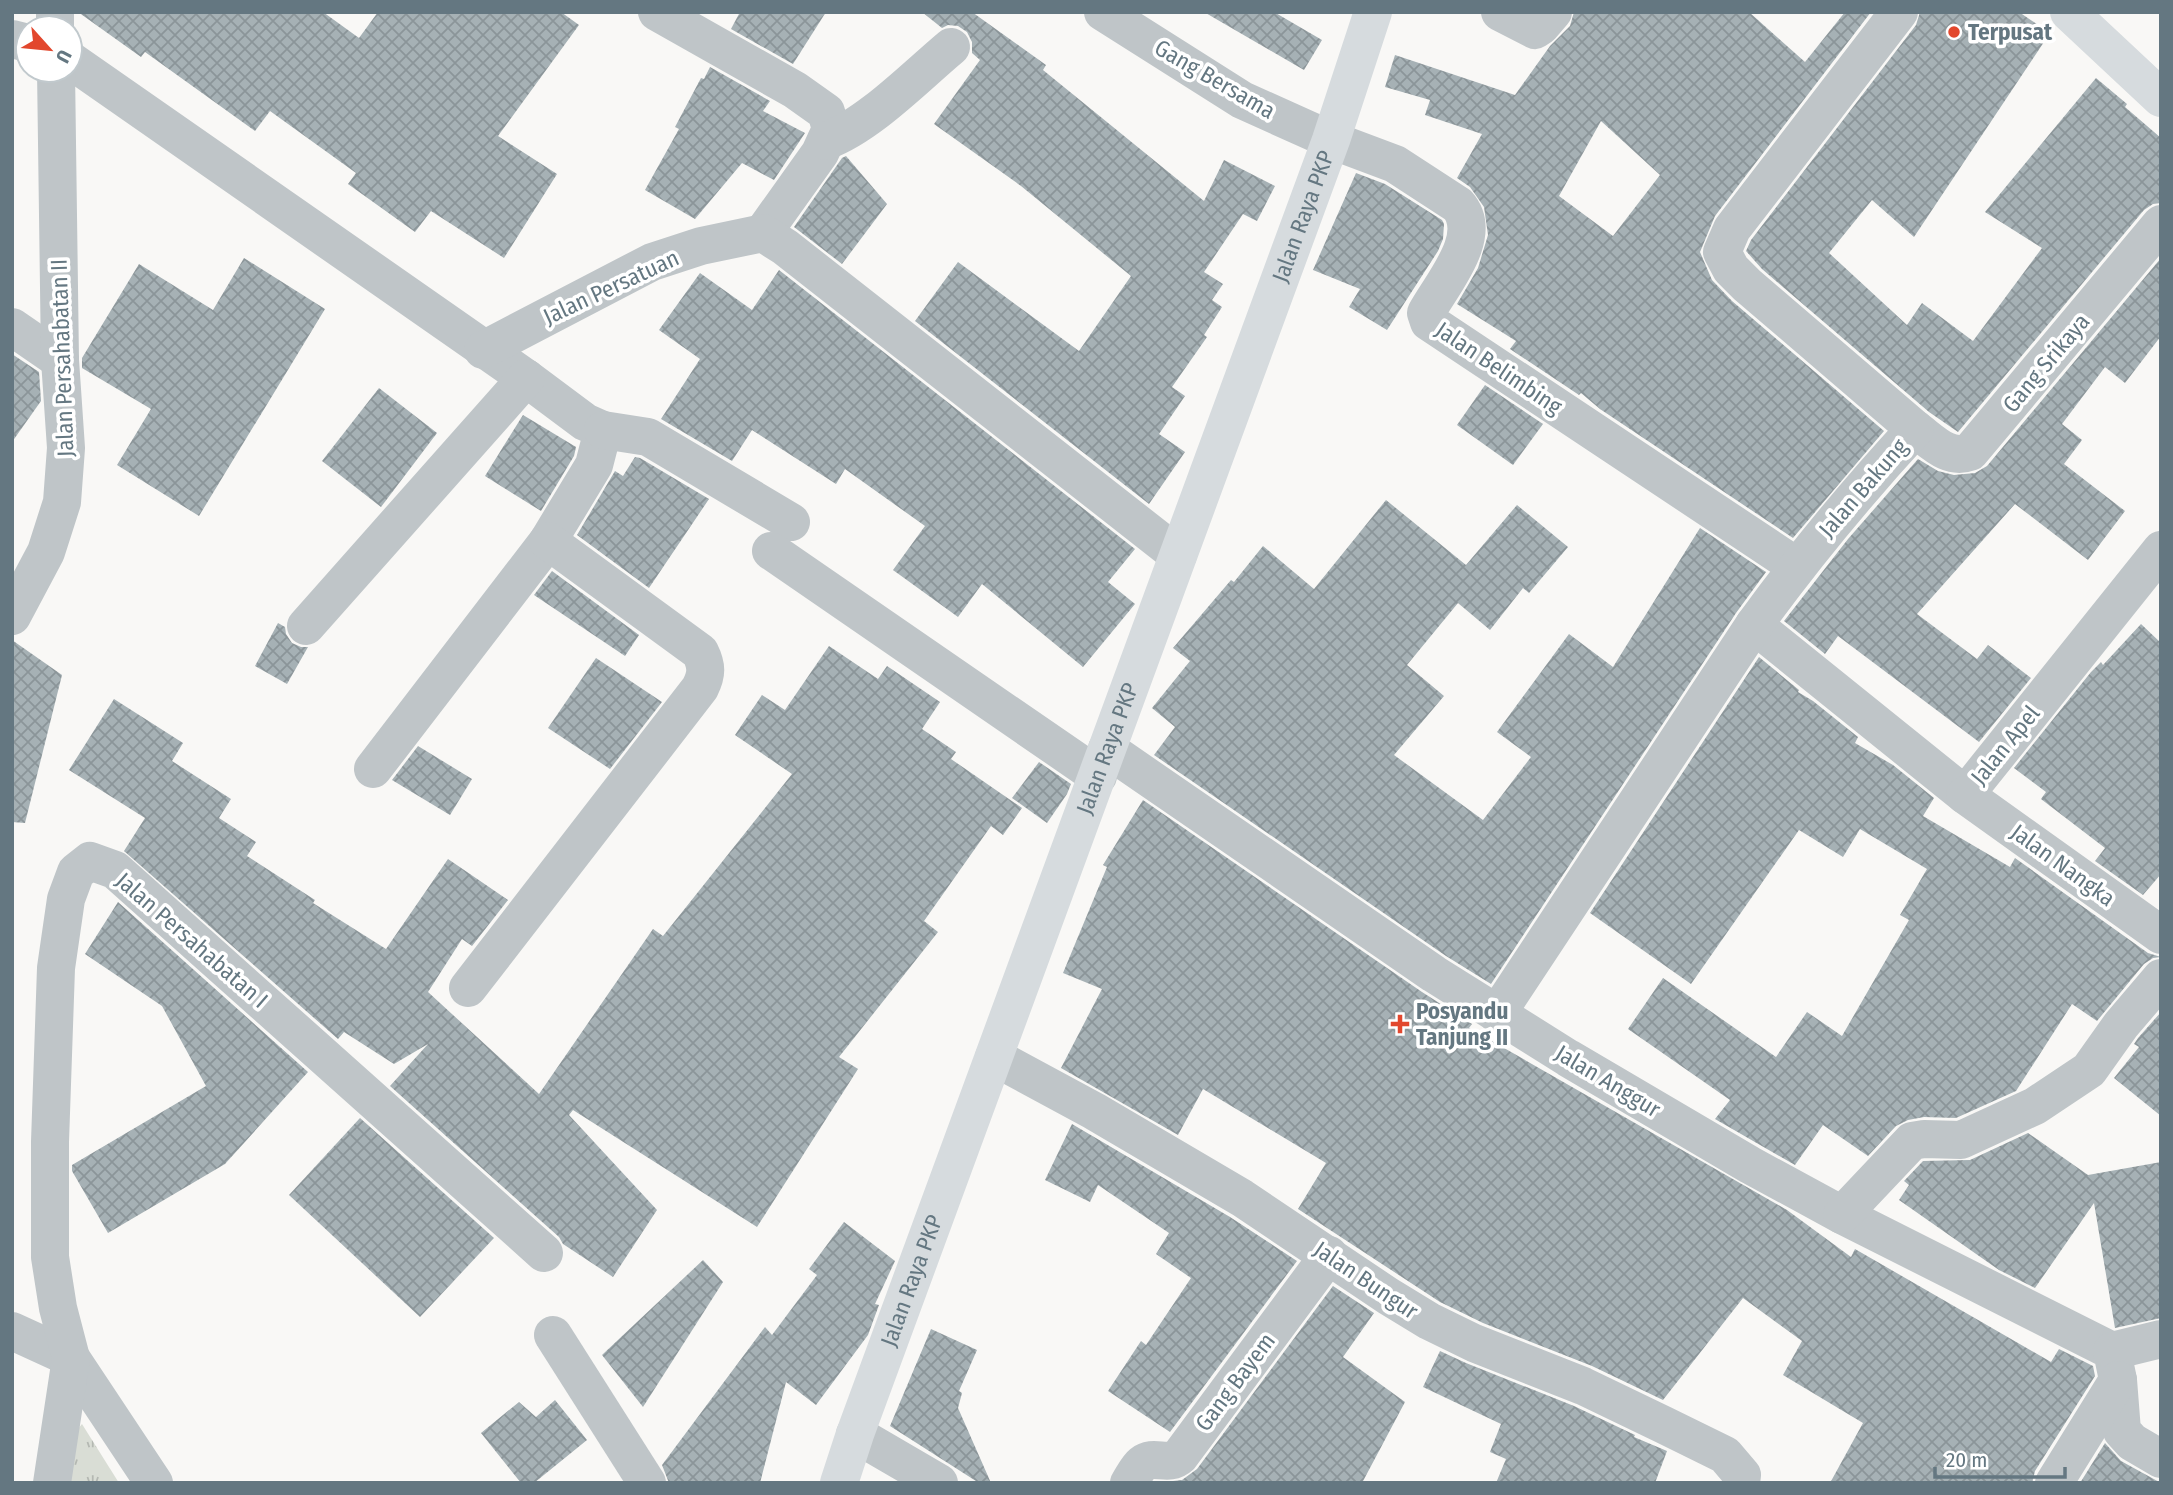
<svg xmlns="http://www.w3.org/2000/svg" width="2173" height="1495" font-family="'Fira Sans Condensed',sans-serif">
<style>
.grass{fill:url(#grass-tufts)}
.building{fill:url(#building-cross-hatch);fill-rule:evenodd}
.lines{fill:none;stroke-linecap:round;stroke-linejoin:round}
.street{stroke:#bfc5c8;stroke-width:38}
.secondary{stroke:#d6dbde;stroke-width:38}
.poi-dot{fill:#e2472d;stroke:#fff;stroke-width:2.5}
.labels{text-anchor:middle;stroke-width:7;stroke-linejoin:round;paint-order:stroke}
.poi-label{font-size:23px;font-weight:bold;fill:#647781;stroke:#fff;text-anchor:start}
.street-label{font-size:23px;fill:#647781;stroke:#fff}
</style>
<defs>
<pattern id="grass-tufts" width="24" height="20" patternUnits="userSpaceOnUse" patternTransform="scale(1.75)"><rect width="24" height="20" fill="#d9ddd5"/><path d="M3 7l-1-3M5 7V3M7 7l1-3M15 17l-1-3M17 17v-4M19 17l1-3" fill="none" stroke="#b4b8b2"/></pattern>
<pattern id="building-cross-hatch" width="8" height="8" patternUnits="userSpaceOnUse" patternTransform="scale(1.75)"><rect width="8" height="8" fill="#a6b1b5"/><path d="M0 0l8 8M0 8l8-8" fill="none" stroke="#8b9599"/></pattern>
</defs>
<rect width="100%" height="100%" fill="#f9f8f6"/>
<polygon class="grass" points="82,1424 119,1483 58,1483 59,1451"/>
<g class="building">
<polygon points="78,12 323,12 359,38 378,12 561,12 579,25 498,136 557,174 504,258 431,211 415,232 348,184 356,173 270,111 255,131 145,52 141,57"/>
<polygon points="740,12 826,12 793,64 731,29"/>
<polygon points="922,12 972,12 1046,65 1043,70 1204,201 1224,160 1275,186 1257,221 1243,214 1204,272 1223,284 1212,300 1222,307 1204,335 1207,337 1172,387 1185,396 1159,434 1185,452 1149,504 915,321 958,262 1079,351 1131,276 1021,186 934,124 980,60 972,53 972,42 967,32 958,26 948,25 942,28"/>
<polygon points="1204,12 1274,12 1322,40 1304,70"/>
<path d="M 1574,12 L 1749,12 L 1805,62 L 1845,12 L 1871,12 L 1715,216 L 1700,252 L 1712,280 L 1732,301 L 1884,431 L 1793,538 L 1600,409 L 1581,393 L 1579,395 L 1510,349 L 1516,341 L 1457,304 L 1478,268 L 1488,235 L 1484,207 L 1470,187 L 1457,178 L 1482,134 L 1425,115 L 1430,100 L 1385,87 L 1395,55 L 1515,95 L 1550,46 L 1570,26 ZM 1601,121 L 1660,175 L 1613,236 L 1559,196 Z"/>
<polygon points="1920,12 2019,12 2050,33 1914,237 1872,200 1829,253 1907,325 1922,303 1973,341 2042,248 1985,212 2096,78 2127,104 2125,107 2161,138 2161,203 2153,204 2144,210 1958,432 1929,412 1762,269 1746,251 1751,240 1916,25"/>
<polygon points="710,67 770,101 763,111 805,133 774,180 742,163 695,219 645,190 679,129 675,127 701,78 704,79"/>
<polygon points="846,156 887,204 842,264 794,227 842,158"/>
<polygon points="1356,173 1385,184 1442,220 1444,224 1443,239 1438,251 1387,330 1349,307 1360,289 1313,270"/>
<polygon points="244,258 325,309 199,516 117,465 151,409 82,368 82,358 139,264 213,310"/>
<polygon points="2161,258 2161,336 2125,383 2105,367 2062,424 2082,440 2064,464 2125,511 2088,560 2015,504 1917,614 1977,659 1988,645 2031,678 1979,742 1838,636 1825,654 1784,621 1848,539 1918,459 1938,471 1954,475 1975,473 1987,466"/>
<polygon points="779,270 1135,549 1108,582 1135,604 1083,667 982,584 958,617 893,570 925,526 845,469 836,484 752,430 732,461 661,419 700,359 659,330 700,273 752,310"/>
<polygon points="12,354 39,372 41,401 12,442"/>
<polygon points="1485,385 1543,424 1513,465 1457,425"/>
<polygon points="379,388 437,433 381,507 322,461"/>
<polygon points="523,415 576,447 574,456 541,511 485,476"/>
<polygon points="635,457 640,458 709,499 649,588 577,535 615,471 623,476"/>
<polygon points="1386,500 1466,565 1517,505 1568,547 1529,593 1523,588 1490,630 1458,603 1407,665 1444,696 1394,755 1483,820 1531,757 1497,732 1569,634 1613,667 1700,528 1766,572 1736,613 1491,984 1446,956 1154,755 1175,727 1152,708 1190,661 1173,648 1231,580 1234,582 1263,546 1314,589"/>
<polygon points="552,571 639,635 625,656 534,595"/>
<polygon points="278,623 285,627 286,634 292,643 301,647 308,647 287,684 255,666"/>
<polygon points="2141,624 2161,643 2161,874 2143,895 2095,861 2105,848 2041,799 2046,792 2014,768 2091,672 2101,662 2103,665"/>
<polygon points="12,640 62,675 25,823 12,822"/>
<polygon points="829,646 878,679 887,666 940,702 922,729 956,752 951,759 1022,808 1003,835 991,826 924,921 938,932 839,1057 858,1069 757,1227 573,1110 569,1115 657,1210 613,1277 563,1244 559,1237 390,1086 428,1044 394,1064 344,1032 338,1039 124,851 145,818 69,770 114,699 183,743 172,761 231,799 219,818 256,842 247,856 315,900 313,903 386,949 448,859 508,900 472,946 462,939 428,992 539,1094 653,929 663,936 792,774 735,735 762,695 785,710"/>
<polygon points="1759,657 1799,690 1798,692 1813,701 1858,737 1855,743 1893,765 1934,798 1923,816 2010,867 2015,858 2148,953 2161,957 2153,958 2144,964 2097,1021 2072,1004 2016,1091 1956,1118 1924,1117 1908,1120 1896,1126 1868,1156 1823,1125 1795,1165 1715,1119 1730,1100 1628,1029 1663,978 1776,1057 1807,1012 1842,1036 1909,920 1900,915 1927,869 1860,829 1843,857 1799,830 1691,984 1590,913"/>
<polygon points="596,658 662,702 610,769 548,728"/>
<polygon points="418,746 472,779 450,815 392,780"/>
<polygon points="1039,762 1071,784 1067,794 1047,823 1012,798"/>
<polygon points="1143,800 1422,992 1472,1024 1469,1028 1787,1210 1851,1257 1855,1249 2051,1362 2059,1349 2093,1366 2095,1376 2035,1471 2032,1483 1830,1483 1863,1423 1783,1375 1802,1341 1743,1298 1663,1400 1592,1366 1483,1323 1440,1302 1298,1209 1326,1163 1203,1089 1178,1135 1061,1068 1102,989 1063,973 1107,867 1103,865"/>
<polygon points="118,902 308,1072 225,1164 108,1233 72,1171 72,1165 206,1086 162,1006 85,954"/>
<polygon points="2161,1012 2161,1116 2114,1078 2139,1047 2134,1044 2138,1038"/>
<polygon points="360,1118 494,1238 420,1317 289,1195"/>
<polygon points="1072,1124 1230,1217 1297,1261 1170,1432 1108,1391 1141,1341 1146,1345 1191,1278 1156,1254 1169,1233 1098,1185 1090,1202 1045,1180"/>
<polygon points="2028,1133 2088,1175 2161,1162 2161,1318 2115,1328 2094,1203 2035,1288 1999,1270 1899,1200 1909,1185 1904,1181 1923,1161 1970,1160"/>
<polygon points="844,1222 895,1261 875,1304 879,1305 868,1335 816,1405 786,1382 760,1483 669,1483 662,1465 765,1327 772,1335 817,1275 809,1269"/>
<polygon points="703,1260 723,1282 643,1407 602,1355"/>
<polygon points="1333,1286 1374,1313 1343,1357 1405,1402 1362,1483 1155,1483 1182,1480 1197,1469"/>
<polygon points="931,1329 977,1350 959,1391 962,1393 958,1408 991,1483 979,1483 890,1426"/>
<polygon points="1440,1351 1466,1363 1574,1406 1635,1435 1634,1437 1667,1451 1655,1483 1496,1483 1506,1459 1490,1452 1501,1424 1423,1387"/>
<polygon points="555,1400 587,1440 534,1483 521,1483 481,1433 519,1402 536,1417"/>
<polygon points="2105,1443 2121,1461 2161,1483 2080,1483"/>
</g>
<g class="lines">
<g class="street">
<polyline points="657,12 795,90 826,112 831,129 820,153 763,233"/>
<path d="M 1103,12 L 1242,100 L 1331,140 L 1395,164 L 1458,205 C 1485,236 1441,285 1426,313 L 1429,322 L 1796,566"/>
<polyline points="1500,12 1535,30 1541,26 1553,12"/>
<polyline points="55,28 55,12"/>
<polyline points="12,39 28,43"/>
<polyline points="70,60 526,378 585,422 603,430 594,465 548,541 373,769"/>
<path d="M 826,141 C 869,125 915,77 951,47"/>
<polyline points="12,327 60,360"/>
<polyline points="483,350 652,262 701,246 763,233 785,247 1178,555"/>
<path d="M 1915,429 C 1933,442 1948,460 1970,452 L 2161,224"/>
<polyline points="603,430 648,437 791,522"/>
<polyline points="771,551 1098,776"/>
<polyline points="12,616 46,552 62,502 66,448 60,360 56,70"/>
<polyline points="1754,625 1965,795 2161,550"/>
<polyline points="306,626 526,378"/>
<polyline points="1107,749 1434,974 1568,1058 1750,1165 1842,1215 2112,1351 2118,1380 2122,1431 2132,1442 2161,1459"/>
<polyline points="1965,795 2161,935"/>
<path d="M 468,988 L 700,688 C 707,674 707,666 700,652 L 548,541"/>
<path d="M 1497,1014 L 1754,625 C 1804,556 1857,492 1915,429 L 1747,285 L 1731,269 L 1722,252 L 1732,229 L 1899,12"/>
<polyline points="994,1057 1094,1111 1242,1198 1388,1296 1429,1321 1474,1343 1583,1386 1664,1425 1725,1455 1742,1475 1741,1483"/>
<polyline points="1842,1215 1912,1141 1924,1139 1961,1140 2035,1106 2089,1070 2121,1025 2161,978"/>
<polyline points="12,1331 71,1358 154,1483"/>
<polyline points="553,1335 647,1483"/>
<polyline points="2112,1351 2161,1339"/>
<polyline points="855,1434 939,1483"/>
<polyline points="52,1483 71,1358 58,1308 50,1257 50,1142 56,968 66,899 76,872 90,861 115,870 544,1253"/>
<path d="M 1129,1483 C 1133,1477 1137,1468 1142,1464 C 1154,1454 1168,1467 1180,1456 L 1329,1255"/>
<polyline points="2054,1483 2118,1380"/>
</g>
<g class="secondary">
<polyline points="2069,12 2161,98"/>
<path id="s1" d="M 839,1483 L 855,1434 L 1331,140 L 1373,12"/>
</g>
</g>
<g class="poi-dot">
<circle cx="1954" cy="32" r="7"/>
<path d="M1396.5 1013.5h7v7h7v7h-7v7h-7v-7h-7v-7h7z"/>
</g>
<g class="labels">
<g class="poi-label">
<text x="1968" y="40">Terpusat</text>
<text x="1416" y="1019">Posyandu<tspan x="1416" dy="26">Tanjung II</tspan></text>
</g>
<g class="street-label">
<text transform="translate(1215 79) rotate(30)" y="8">Gang Bersama</text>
<text dy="8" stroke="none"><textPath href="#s1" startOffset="1349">Jalan Raya PKP</textPath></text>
<text transform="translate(611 287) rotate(-25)" y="8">Jalan Persatuan</text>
<text transform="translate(62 358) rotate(-92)" y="8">Jalan Persahabatan II</text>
<text transform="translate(2046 363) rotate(-50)" y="8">Gang Srikaya</text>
<text transform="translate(1499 368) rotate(34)" y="8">Jalan Belimbing</text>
<text transform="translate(1863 488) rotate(-49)" y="8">Jalan Bakung</text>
<text transform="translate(2005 745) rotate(-51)" y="8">Jalan Apel</text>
<text dy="8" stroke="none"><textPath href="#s1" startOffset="782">Jalan Raya PKP</textPath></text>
<text transform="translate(2063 865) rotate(36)" y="8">Jalan Nangka</text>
<text transform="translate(192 940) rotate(41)" y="8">Jalan Persahabatan I</text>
<text transform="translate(1608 1081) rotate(31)" y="8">Jalan Anggur</text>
<text dy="8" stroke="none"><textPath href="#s1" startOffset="215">Jalan Raya PKP</textPath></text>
<text transform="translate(1366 1280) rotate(34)" y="8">Jalan Bungur</text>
<text transform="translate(1235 1382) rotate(-53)" y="8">Gang Bayem</text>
</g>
</g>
<rect width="2173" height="1495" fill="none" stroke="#647781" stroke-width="28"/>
<g transform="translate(49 49) rotate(117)"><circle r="33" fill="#ffffff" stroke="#c1c9cd" stroke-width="2"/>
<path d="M0-5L12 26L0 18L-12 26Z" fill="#e2472d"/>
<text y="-10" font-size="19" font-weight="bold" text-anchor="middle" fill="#647781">U</text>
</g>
<path d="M1935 1467v10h130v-10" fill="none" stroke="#647781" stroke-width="3.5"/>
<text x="1946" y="1467" font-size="21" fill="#647781" stroke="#ffffff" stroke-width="5" paint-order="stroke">20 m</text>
</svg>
